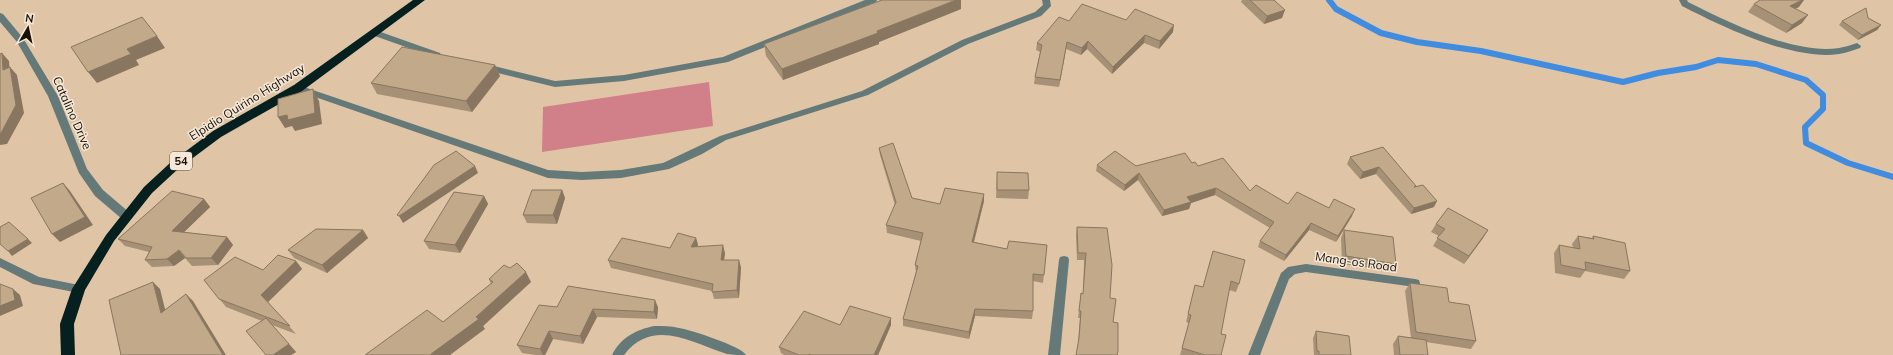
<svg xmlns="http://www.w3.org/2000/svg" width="1893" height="355" font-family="Mulish,sans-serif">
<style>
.green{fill:#d17f88}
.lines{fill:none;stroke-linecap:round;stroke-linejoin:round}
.stream{stroke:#3f8ce0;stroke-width:6}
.minor{fill:#657978;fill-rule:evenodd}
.highway{fill:#06201f;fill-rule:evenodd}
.wall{fill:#a79176}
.shaded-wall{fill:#887660}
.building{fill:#c2a989;stroke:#887660}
.labels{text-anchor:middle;stroke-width:3;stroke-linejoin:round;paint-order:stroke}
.shield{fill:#f6e8d8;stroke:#5b5144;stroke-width:1}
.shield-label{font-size:11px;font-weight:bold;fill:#191005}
.street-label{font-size:12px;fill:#191005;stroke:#f6e8d8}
</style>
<rect width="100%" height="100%" fill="#dfc5a5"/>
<polygon class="green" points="709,82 713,126 542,152 543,107"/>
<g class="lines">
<polyline class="stream" points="1329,0 1336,9 1381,33 1417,42 1481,51 1623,82 1658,73 1696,67 1718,60 1756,64 1806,80 1823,95 1823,109 1805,127 1806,143 1848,163 1893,177"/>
<g class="minor">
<polygon points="865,0 877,0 876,2 728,62 624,81 555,87 486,70 481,67 486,64 555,81 624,75 723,57"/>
<polygon points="1042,0 1050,0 1051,6 1041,16 968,44 868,95 726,140 702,154 669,169 621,178 582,180 548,178 295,90 293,88 295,86 301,86 548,170 582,172 621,170 663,163 720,136 862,91 962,40 1035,12 1043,5"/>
<path d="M 1679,0 L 1687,0 L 1688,2 C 1728,22 1794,55 1839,48 C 1845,47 1851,45 1857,43 L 1861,46 L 1860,48 C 1853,50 1846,53 1839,54 C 1793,61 1723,27 1682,6 Z"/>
<polygon points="0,13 3,14 23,38 58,96 87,169 103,190 130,213 131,216 130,219 122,219 95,196 79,173 48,96 17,42 0,22"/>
<polygon points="375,30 440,53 441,55 437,58 434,57 372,35 371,33"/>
<polygon points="1064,256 1068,257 1069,260 1060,355 1048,355 1059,260 1060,257"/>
<polygon points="0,258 39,277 79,285 83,286 84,289 83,292 79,293 33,284 0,267"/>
<polygon points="1306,264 1415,279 1419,280 1420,283 1419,286 1415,287 1306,272 1295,274 1289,279 1260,355 1248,355 1281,273 1288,267"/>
<path d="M 654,326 C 662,326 671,326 679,328 C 691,330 741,346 746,355 C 740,355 733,355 727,354 C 692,343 653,317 624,355 L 612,355 C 621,337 636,330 654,326 Z"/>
</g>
<polygon class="highway" points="413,0 425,0 302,91 221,137 178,169 152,193 114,241 85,290 74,324 75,355 61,355 60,324 72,289 106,235 144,187 170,163 213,131 294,85"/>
</g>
<g class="wall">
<polygon points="1242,0 1274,0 1282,18 1264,24 1241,2"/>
<polygon points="1754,4 1799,7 1796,8 1802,23 1786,33 1748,12"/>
<polygon points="961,9 879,42 879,44 783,80 766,56 764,44"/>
<polygon points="1868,18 1881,25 1877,30 1858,40 1839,25 1842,21"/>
<polygon points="1126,20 1173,32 1159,49 1144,43 1112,74 1087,49 1081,55 1066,49 1059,87 1034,84 1035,77 1040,52 1036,50 1037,43 1069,21"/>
<polygon points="495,65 500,76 472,112 377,94 371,83"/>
<polygon points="1383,147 1415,187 1434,207 1411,214 1376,174 1360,179 1347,164 1350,157"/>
<polygon points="879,148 912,198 940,204 984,194 984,201 974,242 1007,249 1047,245 1043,283 1033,281 1033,311 1032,319 975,316 969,339 903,326 903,319 916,273 915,265 921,241 887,233 886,225 895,205 880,155"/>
<polygon points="1192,163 1250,191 1288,204 1329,208 1352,216 1336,242 1309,230 1284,261 1258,247 1260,241 1270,228 1215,195 1191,203 1189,209 1162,216 1138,180 1124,191 1096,171 1097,165 1136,166"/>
<polygon points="997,172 1029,190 1028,199 996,198"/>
<polygon points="562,190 565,198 557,224 527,223 523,215"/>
<polygon points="484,196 488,204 460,253 429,249 424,241"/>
<polygon points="204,199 210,207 184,232 227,237 233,245 218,265 192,266 185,258 174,266 152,267 145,260 149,252 125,246 118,239"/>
<polygon points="1436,224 1488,230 1483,238 1464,264 1433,246 1439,236 1431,232"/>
<polygon points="1077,227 1107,228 1078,343 1080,318 1078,318 1081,293 1083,294 1084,260 1077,260 1076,235"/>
<polygon points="363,230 368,238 327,273 294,258 288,250"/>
<polygon points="1344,230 1396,264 1392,271 1342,264 1341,238"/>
<polygon points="1578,236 1592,238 1593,236 1630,271 1624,279 1585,271 1580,278 1555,273 1554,253 1559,245 1573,248 1572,244"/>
<polygon points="696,238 698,245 698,246 725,253 724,260 741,267 739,298 714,299 712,291 611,268 608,260 670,248"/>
<polygon points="1213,251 1239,284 1236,292 1229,290 1221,334 1221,355 1180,355 1189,323 1186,322 1195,285 1203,287"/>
<polygon points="296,261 302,269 268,302 296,334 272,325 296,352 291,355 266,355 262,321 226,307 204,280 263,270"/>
<polygon points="489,279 531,282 483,326 485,329 443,322 491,284"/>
<polygon points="1410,283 1449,302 1476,341 1471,349 1426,342 1428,355 1394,355 1393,344 1398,336 1411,338 1405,291"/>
<polygon points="557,307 658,307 657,319 597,317 583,344 553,339 545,355 535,355 522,353 517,345"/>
<polygon points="891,318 891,325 878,355 784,355 781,353 779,347 840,325"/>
<polygon points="1316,331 1351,355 1314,355 1313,338"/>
</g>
<g class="shaded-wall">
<polygon points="956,0 961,0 961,9 879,42 879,44 783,80 782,69"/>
<polygon points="1802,0 1804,0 1799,7 1784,14 1790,6"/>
<polygon points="1285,10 1282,18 1264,24 1267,16"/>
<polygon points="1808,15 1802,23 1786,33 1792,25"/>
<polygon points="1174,25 1173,32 1159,49 1160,41"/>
<polygon points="1881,25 1877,30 1858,40 1862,35"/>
<polygon points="1145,35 1144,43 1112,74 1113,67"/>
<polygon points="157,36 165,48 136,60 139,65 97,83 88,72 127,49"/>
<polygon points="1088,41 1087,49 1081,55 1082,48"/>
<polygon points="1067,42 1066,49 1059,87 1060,80"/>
<polygon points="2,53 9,61 10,78 3,70"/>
<polygon points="495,65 500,76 472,112 466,101"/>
<polygon points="10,67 17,75 24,113 7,144 0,145 0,135"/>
<polygon points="313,89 319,101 322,124 295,131 292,126 285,128 278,117"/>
<polygon points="475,166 478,173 403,223 399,216"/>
<polygon points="1379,167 1376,174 1360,179 1363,172"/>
<polygon points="1139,173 1138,180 1124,191 1125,185"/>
<polygon points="63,183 70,191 93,225 60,242 52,234"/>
<polygon points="1216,188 1215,195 1191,203 1189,209 1162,216 1164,210 1187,197"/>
<polygon points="562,190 565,198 557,224 553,215"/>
<polygon points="984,194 984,201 972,249 972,242"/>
<polygon points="484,196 488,204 460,253 455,245"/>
<polygon points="204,199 210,207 178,238 172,231"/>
<polygon points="1437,201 1434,207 1411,214 1414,208"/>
<polygon points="1355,209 1352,216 1336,242 1338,236"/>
<polygon points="1311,223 1309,230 1284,261 1286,255"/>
<polygon points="363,230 368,238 327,273 322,265"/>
<polygon points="1488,230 1483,238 1464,264 1469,256"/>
<polygon points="227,237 233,245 218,265 211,258"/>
<polygon points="696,238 698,245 693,254 691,247"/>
<polygon points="28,239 32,243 12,256 8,251"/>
<polygon points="723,245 725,253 723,268 721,260"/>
<polygon points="179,250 185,258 174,266 167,259"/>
<polygon points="739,260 741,267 739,298 737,290"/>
<polygon points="296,261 302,269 268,302 261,295"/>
<polygon points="526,272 531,282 483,326 485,329 450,355 432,355 431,354 476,317"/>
<polygon points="153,282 160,289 168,321 161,313"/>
<polygon points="13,289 20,295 23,306 0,316 0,306"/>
<polygon points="186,294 193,301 226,355 223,355"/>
<polygon points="655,300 658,307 657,319 654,312"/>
<polygon points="593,309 597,317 583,344 580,336"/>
<polygon points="975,309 975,316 969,339 969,332"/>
<polygon points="891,318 891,325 878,355 874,355"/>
<polygon points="549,331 553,339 545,355 543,355 540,349"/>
<polygon points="289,344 296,352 291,355 273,355"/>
</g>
<g class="building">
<polygon points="882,0 956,0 877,31 878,33 782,69 764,44"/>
<polygon points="1250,0 1274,0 1285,10 1267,16"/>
<polygon points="1760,0 1802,0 1790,6 1808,15 1792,25 1754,4"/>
<polygon points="1082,4 1126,20 1135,9 1174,25 1160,41 1145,35 1113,67 1088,41 1082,48 1067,42 1060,80 1035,77 1042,45 1037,43 1059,17 1069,21"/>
<polygon points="1866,8 1868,18 1881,25 1862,35 1842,21"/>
<polygon points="142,17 157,36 127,49 131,54 88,72 71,47"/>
<polygon points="402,47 495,65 466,101 371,83"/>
<polygon points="2,53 3,70 10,67 16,105 0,135 0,54"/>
<polygon points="313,89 315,113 288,120 287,115 278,117 278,99"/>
<polygon points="893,143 912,198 940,204 945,188 984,194 972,242 1007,249 1009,241 1047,245 1044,275 1033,274 1033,311 975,309 969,332 903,319 918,266 915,265 923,233 886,225 896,202 879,148"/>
<polygon points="1383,147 1416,186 1414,187 1423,185 1437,201 1414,208 1379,167 1363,172 1350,157"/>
<polygon points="456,151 475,166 399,216 397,215 434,165"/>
<polygon points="1115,151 1136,166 1185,153 1192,163 1195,162 1198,166 1223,158 1250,191 1256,185 1288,204 1297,192 1329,208 1334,199 1355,209 1338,236 1311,223 1286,255 1260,241 1274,222 1216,188 1187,197 1191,202 1164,210 1139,173 1125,185 1097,165"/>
<polygon points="997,172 1028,173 1029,190 997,190"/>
<polygon points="63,183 85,217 52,234 31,198"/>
<polygon points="532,190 562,190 553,215 523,215"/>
<polygon points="172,191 204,199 172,231 227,237 211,258 186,258 179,250 167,259 145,260 152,247 118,239"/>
<polygon points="454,192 484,196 455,245 424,241"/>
<polygon points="1448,208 1488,230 1469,256 1437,238 1445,229 1436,224"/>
<polygon points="9,222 28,239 8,251 0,244 0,227"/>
<polygon points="1077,227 1107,228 1112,265 1110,298 1116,299 1113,322 1118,323 1118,351 1117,355 1076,355 1079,338 1081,311 1079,311 1081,293 1083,294 1086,253 1078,253"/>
<polygon points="316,229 363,230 322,265 288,250"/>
<polygon points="1344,230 1393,237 1396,264 1346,256"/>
<polygon points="678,233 696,238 691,247 723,245 721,260 739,260 737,290 712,292 713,284 608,260 622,238 670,248"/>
<polygon points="1578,236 1594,239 1593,236 1625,243 1630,271 1585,262 1586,270 1561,265 1559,245 1580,249"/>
<polygon points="1213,251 1245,260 1239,284 1231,281 1221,334 1226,335 1221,355 1205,355 1182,348 1191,315 1188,314 1195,285 1203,287"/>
<polygon points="278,255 296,261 261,295 290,326 219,299 204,280 235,257 263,270"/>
<polygon points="517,263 526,272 476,317 479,319 431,354 432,355 365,355 427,310 443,322 493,282 489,279 504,265 510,268"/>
<polygon points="153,282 161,313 186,294 223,355 121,355 109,300"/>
<polygon points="1410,283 1447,288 1449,302 1469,305 1476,341 1416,332"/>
<polygon points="0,284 13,289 15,300 0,306"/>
<polygon points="568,286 655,300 654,312 593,309 580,336 549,331 540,349 517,345 539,305 557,307"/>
<polygon points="850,306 891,318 874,355 811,355 809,354 809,355 799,355 779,347 804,311 840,325"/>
<polygon points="266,318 289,344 273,355 266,355 246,331"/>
<polygon points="1316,331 1349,336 1351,355 1319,355 1319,351 1317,351"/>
<polygon points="1398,336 1426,340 1428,355 1400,355"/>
</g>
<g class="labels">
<rect class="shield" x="170" y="152" width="22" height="18" rx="3"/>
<g class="shield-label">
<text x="181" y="165">54</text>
</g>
<g class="street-label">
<text transform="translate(247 102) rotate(-32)" y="4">Elpidio Quirino Highway</text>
<text transform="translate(72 113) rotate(66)" y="4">Catalino Drive</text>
<text transform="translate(1356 262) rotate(8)" y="4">Mang-os Road</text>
</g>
</g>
<g transform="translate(28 28) rotate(9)" stroke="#f6e8d8" stroke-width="3" paint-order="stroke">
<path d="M0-3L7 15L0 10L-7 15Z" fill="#191005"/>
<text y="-6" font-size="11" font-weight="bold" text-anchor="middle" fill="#191005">N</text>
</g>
</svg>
